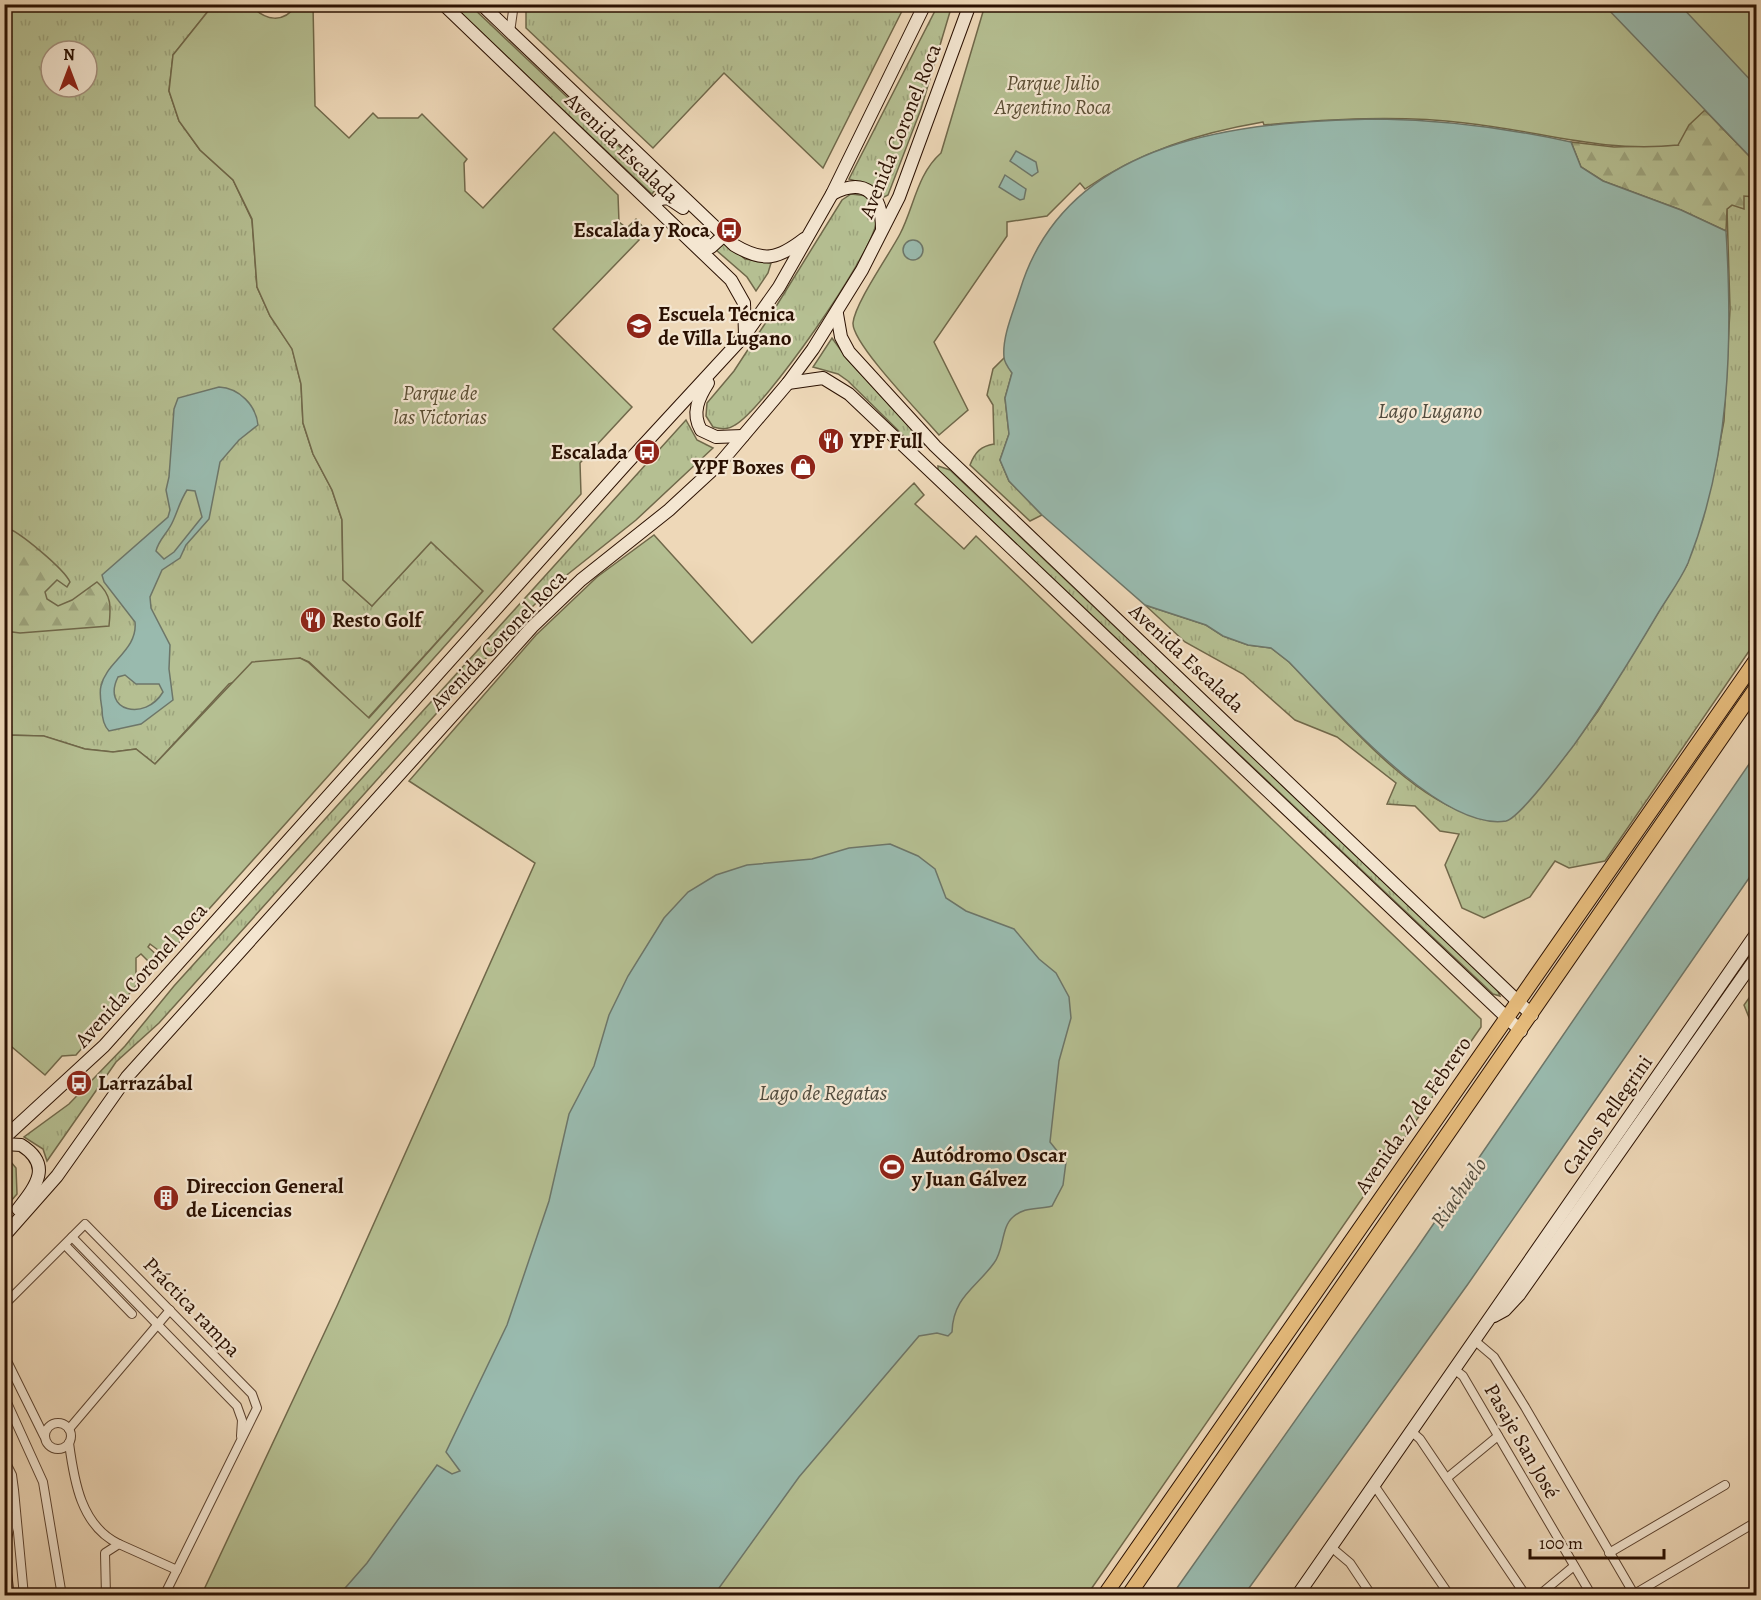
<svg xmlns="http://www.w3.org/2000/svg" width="1761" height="1600" font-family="Alegreya,serif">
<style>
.grass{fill:url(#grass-tufts);stroke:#70684a;stroke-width:1.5;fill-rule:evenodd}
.forest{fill:url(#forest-firs);stroke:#70684a;stroke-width:1.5}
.green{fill:#b5bf92;stroke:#70684a;stroke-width:1.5}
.water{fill:#99baae;stroke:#6d7669;stroke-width:1.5;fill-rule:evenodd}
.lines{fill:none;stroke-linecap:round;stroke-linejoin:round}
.street-casing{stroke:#5c4330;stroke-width:10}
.secondary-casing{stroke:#2b1102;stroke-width:14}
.primary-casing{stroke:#2b1102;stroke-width:16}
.street{stroke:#f4e6d1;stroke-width:8}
.secondary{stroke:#f4e6d1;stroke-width:12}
.primary{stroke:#e7bc7c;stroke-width:14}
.labels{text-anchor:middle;stroke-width:4.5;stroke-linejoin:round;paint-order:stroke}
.park-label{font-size:21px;font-style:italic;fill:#5b4e34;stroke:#f4e6d1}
.street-label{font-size:21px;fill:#2b1102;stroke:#f4e6d1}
.poi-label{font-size:21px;font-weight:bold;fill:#2b1102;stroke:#f4e6d1;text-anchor:start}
.water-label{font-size:22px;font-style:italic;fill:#524c3e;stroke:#f4e6d1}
</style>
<defs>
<pattern id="grass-tufts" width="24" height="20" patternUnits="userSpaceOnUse" patternTransform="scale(1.5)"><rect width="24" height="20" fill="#b5bf92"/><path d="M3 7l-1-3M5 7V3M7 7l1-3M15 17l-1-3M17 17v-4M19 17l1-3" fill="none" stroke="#9ca37c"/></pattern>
<pattern id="forest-firs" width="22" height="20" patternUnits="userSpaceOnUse" patternTransform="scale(1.5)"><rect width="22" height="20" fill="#b5bf92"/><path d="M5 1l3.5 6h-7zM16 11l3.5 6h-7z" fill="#9ca37c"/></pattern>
</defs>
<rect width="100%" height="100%" fill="#eed8b8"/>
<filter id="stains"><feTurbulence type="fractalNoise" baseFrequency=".00333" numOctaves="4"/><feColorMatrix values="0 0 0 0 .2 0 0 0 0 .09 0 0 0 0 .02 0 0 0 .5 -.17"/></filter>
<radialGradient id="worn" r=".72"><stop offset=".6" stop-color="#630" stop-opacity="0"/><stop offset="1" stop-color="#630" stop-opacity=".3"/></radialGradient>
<g class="grass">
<path d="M 5,5 L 213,5 L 173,55 L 169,91 L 179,121 L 200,150 L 233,180 L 252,220 L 257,287 L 270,316 L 292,348 L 301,384 L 303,423 L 313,454 L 332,490 L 342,520 L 343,580 L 372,606 L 431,542 L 483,591 L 368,718 L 309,662 L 300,658 L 229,684 L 155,764 L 136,749 L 113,752 L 85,749 L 43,736 L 5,735 ZM 51,51 L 87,51 L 87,87 L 51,87 Z"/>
<polygon points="452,5 470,5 659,184 652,194"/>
<polygon points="526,5 526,4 905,5 823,168 724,73 653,148 526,28"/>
<polygon points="938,5 952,5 921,109 888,195 884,197 872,186 849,179"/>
<path d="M 851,194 L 868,196 L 873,200 C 874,207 877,216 876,223 C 871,256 765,408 735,425 C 728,430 721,429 713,427 L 706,416 L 707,403 L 734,371 L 772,313 L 842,200 Z"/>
<path d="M 1744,196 L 1756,197 L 1756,641 L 1605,861 L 1569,868 L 1555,861 L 1530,897 L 1484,918 L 1462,908 L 1445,865 L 1459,834 L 1440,831 L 1415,806 L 1387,804 L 1396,783 L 1337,737 L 1295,720 L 1243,674 L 1185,642 L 1145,605 L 1206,625 L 1223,636 L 1248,645 L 1271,648 L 1289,662 C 1338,712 1408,799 1477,817 C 1486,819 1496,820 1505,821 L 1565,756 L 1598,711 L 1687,565 L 1715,468 L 1724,421 L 1730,309 L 1727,209 Z"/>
<polygon points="724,241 745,259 771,263 768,273 756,291 747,277 716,250"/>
<polygon points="832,338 848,360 925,443 924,446 914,446 848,381 838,374 813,367"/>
<path d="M 1004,358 L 1012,373 L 1005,398 L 1009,434 L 1000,460 L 1009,481 L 1042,515 L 1030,521 L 970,465 C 975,452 981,446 994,444 L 993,405 L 987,395 L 993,369 Z"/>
<polygon points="686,420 697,440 713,448 636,520 558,582 530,609 159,1023 116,1062 47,1161 43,1149 24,1137 69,1104 125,1046 174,986"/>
<polygon points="938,466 950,470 1497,989 1500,996 1493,994 938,470"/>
<polygon points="1756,988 1756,1028 1754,1030 1744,1005"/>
<polygon points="5,1162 11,1162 16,1168 17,1194 5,1208"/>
</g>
<g class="forest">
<polygon points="1558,11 1701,106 1756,163 1756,197 1744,196 1744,209 1732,205 1727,209 1726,231 1681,210 1603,181 1581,167 1571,142 1614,147 1678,145"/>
<path d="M 5,527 C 19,531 64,569 70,582 L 67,587 L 57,580 L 45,592 L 47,599 L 58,606 L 72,600 L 97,582 C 112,595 111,607 109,626 L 20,633 L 5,631 Z"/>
</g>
<g class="green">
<path d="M 213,5 L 250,5 C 266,21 283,24 297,5 L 313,5 L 315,106 L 349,138 L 373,113 L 378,118 L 418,118 L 422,114 L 467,159 L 464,163 L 465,191 L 483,208 L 554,132 L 618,195 L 619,222 L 627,228 L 636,219 L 643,227 L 635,236 L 639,240 L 553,329 L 632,407 L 580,463 L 581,494 L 174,948 L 162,953 L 150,944 L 148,947 L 159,957 L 152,965 L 141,954 L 136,958 L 136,986 L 76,1055 L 62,1056 L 45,1075 L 6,1042 L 5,1043 L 5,735 L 44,736 L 85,749 L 113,752 L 136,749 L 155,764 L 252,662 L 300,658 L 308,662 L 369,718 L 483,591 L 431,542 L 372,606 L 343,580 L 342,520 L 332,490 L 313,454 L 303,423 L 301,384 L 292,349 L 270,316 L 257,287 L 252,219 L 233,180 L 200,150 L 179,121 L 169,91 L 173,55 Z"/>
<path d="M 985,5 L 1756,5 L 1756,163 L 1705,110 L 1689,125 L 1678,145 C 1599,153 1542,131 1465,123 C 1399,115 1330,119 1264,125 L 1263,122 C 1199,133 1140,151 1085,189 L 1080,183 L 1047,216 L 1007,222 L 1007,236 L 934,342 L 968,410 L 939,435 C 923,416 852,344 853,323 C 855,303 889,255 900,234 C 914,207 917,174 941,153 Z"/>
<polygon points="914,483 924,495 915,504 964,549 976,536 1481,1019 1481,1027 1087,1595 201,1596 337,1306 535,863 409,781 536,635 597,577 654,535 752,643"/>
</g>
<g class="water">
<polygon points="1604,5 1680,5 1756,86 1756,163"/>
<path d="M 1380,119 C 1445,120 1507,128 1571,142 L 1581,167 L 1603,181 L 1681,210 L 1726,231 C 1733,343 1730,457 1688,563 C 1680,581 1667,598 1657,615 C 1631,659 1604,703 1574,745 C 1563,759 1520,818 1506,821 C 1440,832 1332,706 1289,662 L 1271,648 L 1248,645 L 1223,636 L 1206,625 L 1145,605 L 1042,515 L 1009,481 L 1000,460 L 1009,434 L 1005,398 L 1012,373 C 1009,369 1004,362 1004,357 C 1002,336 1014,310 1020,290 C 1067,136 1243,121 1380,119 Z"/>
<polygon points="1016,151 1036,162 1038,172 1032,176 1010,161"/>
<polygon points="1005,175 1026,189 1024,199 1020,200 999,187"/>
<circle cx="913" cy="250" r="10"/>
<path d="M 219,387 C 239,388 256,405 258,425 L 239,440 L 220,462 L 209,519 L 186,545 L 180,558 L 162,570 L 150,597 L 151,608 L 170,645 L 169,669 L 173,700 L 141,724 L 109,731 C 104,726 102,717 102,709 C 101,702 99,693 101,686 C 106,662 138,650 135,622 L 104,582 L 102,575 L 168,517 L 170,510 L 166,490 L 169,477 L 174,409 L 178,398 ZM 187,490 L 195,491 L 202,517 L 174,552 L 164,559 L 156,551 C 159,539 168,533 173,521 C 178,510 180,501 187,490 ZM 125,675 L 136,684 L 159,684 L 163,692 C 145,722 101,711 118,677 Z"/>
<polygon points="1756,754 1756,868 1468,1284 1244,1595 1172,1595 1417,1248"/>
<path d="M 890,844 L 918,856 L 935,869 L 946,898 L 966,911 L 1014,929 L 1039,959 L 1056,973 L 1069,997 L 1071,1018 L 1059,1061 L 1050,1142 L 1066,1162 L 1063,1185 L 1052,1206 C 1038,1210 1025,1206 1013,1217 C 1001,1227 1004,1251 994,1263 C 976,1288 953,1297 952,1332 L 948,1336 L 937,1333 L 919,1336 L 799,1477 L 714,1595 L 339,1595 L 367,1563 L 437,1465 L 452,1474 L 460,1471 L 446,1452 L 507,1325 L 549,1201 L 569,1114 L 594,1066 L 609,1015 L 628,976 L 664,918 L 688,892 L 716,875 L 747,865 L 812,859 L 849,848 Z"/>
</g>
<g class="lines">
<g class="street-casing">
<g id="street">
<polyline points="485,8 511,4"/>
<polyline points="510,32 514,4"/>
<polyline points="72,1237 237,1406 242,1420 241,1436"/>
<polyline points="65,1245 132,1314"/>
<polyline points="4,1305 85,1224 252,1394 257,1408 164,1596"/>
<polyline points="1474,1340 1494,1357 1525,1407 1634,1594"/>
<polyline points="4,1355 44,1436"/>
<polyline points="1454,1369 1463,1376 1592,1596"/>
<polyline points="4,1396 43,1482 62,1596"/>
<circle cx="58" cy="1436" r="13"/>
<polyline points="69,1429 170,1310"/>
<polyline points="1411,1431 1420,1439 1526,1596"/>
<path d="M 69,1443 C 74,1481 81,1526 119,1544"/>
<polyline points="4,1459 12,1475 14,1490 24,1596"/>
<polyline points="1447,1478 1498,1436"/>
<polyline points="1374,1485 1450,1596"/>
<polyline points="1331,1547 1350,1563 1372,1596"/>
<polyline points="4,1548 13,1517"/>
<polyline points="4,1550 10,1596"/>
<polyline points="1609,1553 1725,1485"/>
<polyline points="106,1596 105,1553 119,1544 177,1570"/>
<polyline points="1538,1596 1574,1566"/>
<polyline points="1631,1596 1756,1522"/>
</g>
</g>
<g class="secondary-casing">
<g id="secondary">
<polyline points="443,4 731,280 744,303 745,335"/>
<path d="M 481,4 L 734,245 C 764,263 778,259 804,239"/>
<path d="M 832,194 C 866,176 882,195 882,229"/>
<polyline points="654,205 660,199 668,198 683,208"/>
<polyline points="696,237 711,247 722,237"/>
<polyline points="837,314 841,337 849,352 935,446 1532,1015"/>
<path d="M 708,383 C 699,397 691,413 701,430 L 716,437 L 743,436"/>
<polyline points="788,383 823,378 849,394 1521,1031"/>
<polyline points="4,1138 104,1046 626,464 745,335 779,287 832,194 925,4"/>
<path d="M 4,1144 L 21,1145 C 53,1165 36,1186 18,1209"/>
<polyline points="4,1236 57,1176 127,1077 532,627 581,580 669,510 721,462 788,383 813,349 862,270 899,197 970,4"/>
<polyline points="1494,1316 1505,1310 1519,1295 1756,958"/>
<polyline points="1297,1596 1756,934"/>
</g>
</g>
<g class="primary-casing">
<g id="primary">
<polyline points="1104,1596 1756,660"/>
<polyline points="1128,1596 1756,688"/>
</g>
</g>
<use href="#street" class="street"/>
<use href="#secondary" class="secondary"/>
<use href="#primary" class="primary"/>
</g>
<defs>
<g id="bus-disc" transform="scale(1.35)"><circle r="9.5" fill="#8f2418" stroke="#f4e6d1"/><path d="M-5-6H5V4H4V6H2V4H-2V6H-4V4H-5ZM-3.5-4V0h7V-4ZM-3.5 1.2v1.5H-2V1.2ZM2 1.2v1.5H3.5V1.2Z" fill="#fff"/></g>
<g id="school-disc" transform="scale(1.35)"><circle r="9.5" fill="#8f2418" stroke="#f4e6d1"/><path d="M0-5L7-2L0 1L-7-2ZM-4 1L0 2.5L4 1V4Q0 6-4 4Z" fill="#fff"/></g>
<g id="restaurant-disc" transform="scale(1.35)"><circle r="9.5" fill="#8f2418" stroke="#f4e6d1"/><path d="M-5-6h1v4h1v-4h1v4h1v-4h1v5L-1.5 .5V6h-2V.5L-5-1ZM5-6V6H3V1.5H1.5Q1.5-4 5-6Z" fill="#fff"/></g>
<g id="shop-disc" transform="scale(1.35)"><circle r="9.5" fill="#8f2418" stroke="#f4e6d1"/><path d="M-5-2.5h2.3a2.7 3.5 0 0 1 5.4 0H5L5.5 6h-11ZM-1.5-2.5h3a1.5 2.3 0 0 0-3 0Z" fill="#fff"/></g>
<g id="stadium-disc" transform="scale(1.35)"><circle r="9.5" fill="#8f2418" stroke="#f4e6d1"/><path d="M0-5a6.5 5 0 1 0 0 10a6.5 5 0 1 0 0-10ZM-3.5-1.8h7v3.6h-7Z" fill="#fff"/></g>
<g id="building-disc" transform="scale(1.35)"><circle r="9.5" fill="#8f2418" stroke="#f4e6d1"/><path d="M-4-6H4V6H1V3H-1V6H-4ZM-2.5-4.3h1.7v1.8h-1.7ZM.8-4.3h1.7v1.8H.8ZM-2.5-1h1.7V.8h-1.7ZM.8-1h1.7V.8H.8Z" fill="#fff"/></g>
</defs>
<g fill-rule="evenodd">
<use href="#bus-disc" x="729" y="230"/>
<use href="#school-disc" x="639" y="326"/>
<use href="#restaurant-disc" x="831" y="441"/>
<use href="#bus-disc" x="647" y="452"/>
<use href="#shop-disc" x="803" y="467"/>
<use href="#restaurant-disc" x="313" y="620"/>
<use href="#bus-disc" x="79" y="1083"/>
<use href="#stadium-disc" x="892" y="1167"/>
<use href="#building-disc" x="166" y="1198"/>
</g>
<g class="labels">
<g class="park-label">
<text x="1053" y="90">Parque Julio<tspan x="1053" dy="24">Argentino Roca</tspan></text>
<text x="440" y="400">Parque de<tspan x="440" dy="24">las Victorias</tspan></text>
</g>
<g class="street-label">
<text transform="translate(900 131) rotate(-68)" y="7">Avenida Coronel Roca</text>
<text transform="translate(622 148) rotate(44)" y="7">Avenida Escalada</text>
<text transform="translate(498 640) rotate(-46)" y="7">Avenida Coronel Roca</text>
<text transform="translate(1187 658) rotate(43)" y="7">Avenida Escalada</text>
<text transform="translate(141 975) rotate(-48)" y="7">Avenida Coronel Roca</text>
<text transform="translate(1413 1115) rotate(-55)" y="7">Avenida 27 de Febrero</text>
<text transform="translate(1607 1115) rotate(-55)" y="7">Carlos Pellegrini</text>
<text transform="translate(192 1307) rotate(46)" y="7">Práctica rampa</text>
<text transform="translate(1522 1441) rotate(60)" y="7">Pasaje San José</text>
</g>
<g class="poi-label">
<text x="710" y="237" text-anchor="end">Escalada y Roca</text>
<text x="658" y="321">Escuela Técnica<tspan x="658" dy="24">de Villa Lugano</tspan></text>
<text x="850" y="448">YPF Full</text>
<text x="628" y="459" text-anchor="end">Escalada</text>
<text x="784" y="474" text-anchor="end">YPF Boxes</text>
<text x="332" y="627">Resto Golf</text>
<text x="98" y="1090">Larrazábal</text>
<text x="912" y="1162">Autódromo Oscar<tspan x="912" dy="24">y Juan Gálvez</tspan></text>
<text x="186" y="1193">Direccion General<tspan x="186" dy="24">de Licencias</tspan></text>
</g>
<g class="water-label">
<text x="1430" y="418">Lago Lugano</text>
<text x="823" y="1100">Lago de Regatas</text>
<text transform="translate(1458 1192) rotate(-55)" y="8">Riachuelo</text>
</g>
</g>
<rect width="1761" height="1600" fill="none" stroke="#eed8b8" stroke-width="24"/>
<rect x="6" y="6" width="1749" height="1588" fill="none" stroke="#2b1102" stroke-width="3"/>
<rect x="12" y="12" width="1737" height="1576" fill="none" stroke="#2b1102" stroke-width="1.5"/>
<g transform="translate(69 69)"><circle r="28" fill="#f4e6d1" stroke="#a4917e" stroke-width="1.5"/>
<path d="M0-4.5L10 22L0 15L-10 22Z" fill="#8f2418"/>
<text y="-9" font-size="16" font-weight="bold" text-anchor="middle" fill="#2b1102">N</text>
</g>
<path d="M1530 1549v9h134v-9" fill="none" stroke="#2b1102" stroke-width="3"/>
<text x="1539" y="1549" font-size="18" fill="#2b1102" stroke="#f4e6d1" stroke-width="4.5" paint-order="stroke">100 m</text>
<rect width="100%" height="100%" filter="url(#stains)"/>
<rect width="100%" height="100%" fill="url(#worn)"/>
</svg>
